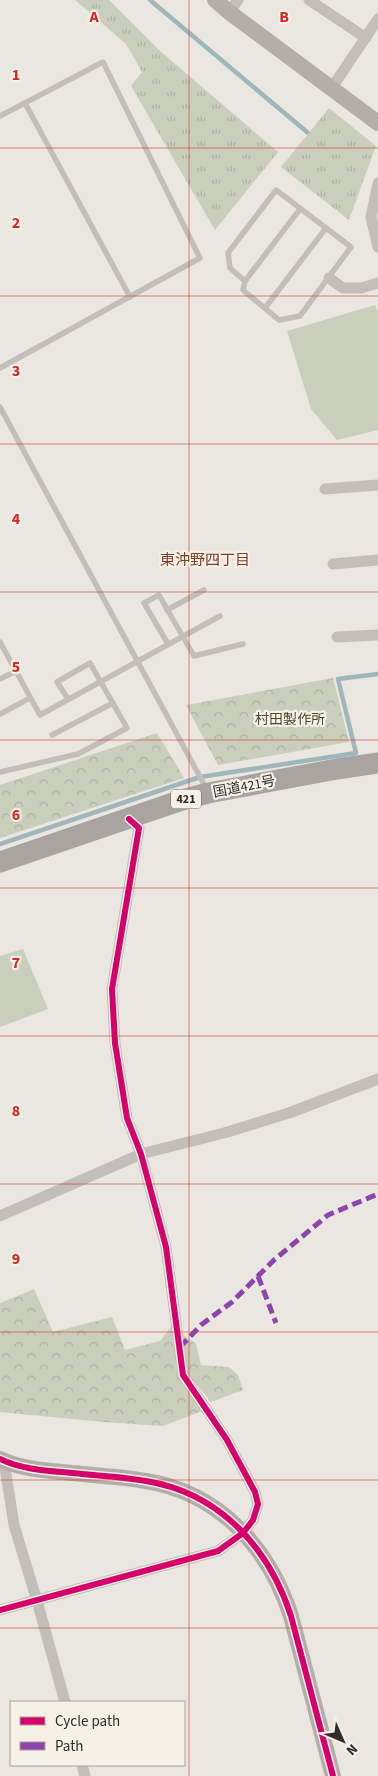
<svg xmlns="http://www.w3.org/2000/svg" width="378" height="1776" font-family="'Source Sans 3','Noto Sans JP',sans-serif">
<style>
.grass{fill:url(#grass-tufts)}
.forest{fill:url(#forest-crowns)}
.pitch{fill:#cacfbb}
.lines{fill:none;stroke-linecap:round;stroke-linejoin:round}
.stream{stroke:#9eb8ba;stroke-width:4.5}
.lane{stroke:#c3beb8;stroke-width:5.5}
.street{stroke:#c3beb8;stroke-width:11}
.secondary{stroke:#b4aea9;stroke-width:16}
.highway{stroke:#a9a49f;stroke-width:21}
.quiet{stroke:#8e44ad;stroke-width:5;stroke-dasharray:10 5;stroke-linecap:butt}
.cycleway-casing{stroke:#f7f0e6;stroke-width:9}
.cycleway{stroke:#d6006c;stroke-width:6}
.grid{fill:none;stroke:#d62828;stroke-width:1;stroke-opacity:0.55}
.labels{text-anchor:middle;stroke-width:4.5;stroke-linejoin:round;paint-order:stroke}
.shield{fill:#f7f0e6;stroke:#6e6760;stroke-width:1}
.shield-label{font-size:12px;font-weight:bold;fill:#332c27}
.park-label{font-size:14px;fill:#414f2e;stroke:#f7f0e6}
.street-label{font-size:14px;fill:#332c27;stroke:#f7f0e6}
.neighbourhood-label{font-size:15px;fill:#7a4129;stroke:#f7f0e6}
.grid-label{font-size:16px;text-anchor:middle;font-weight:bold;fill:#d62828;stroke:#f7f0e6;stroke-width:4.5;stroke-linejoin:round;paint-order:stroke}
</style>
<defs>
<pattern id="grass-tufts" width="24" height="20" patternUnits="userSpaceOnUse" patternTransform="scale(1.25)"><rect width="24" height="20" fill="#cacfbb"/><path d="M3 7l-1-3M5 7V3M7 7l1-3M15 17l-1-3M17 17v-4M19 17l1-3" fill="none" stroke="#aeb2a1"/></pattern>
<pattern id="forest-crowns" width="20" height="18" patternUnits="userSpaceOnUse" patternTransform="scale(1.25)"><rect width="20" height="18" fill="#cacfbb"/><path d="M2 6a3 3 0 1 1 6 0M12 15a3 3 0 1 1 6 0" fill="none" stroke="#aeb2a1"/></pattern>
</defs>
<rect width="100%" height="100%" fill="#eae6e0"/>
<g class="grass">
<polygon points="75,0 109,0 159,50 278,152 215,230 131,86 142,72 126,44"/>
<polygon points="329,108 376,146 349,220 281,167"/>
</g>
<g class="forest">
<polygon points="333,678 349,742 218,765 186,705"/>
<polygon points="157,733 184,778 0,838 0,785"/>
<polygon points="34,1289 53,1332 112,1317 125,1350 160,1341 171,1327 202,1411 163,1426 103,1422 0,1412 0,1303"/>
<polygon points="178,1331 196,1344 201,1365 229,1367 238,1375 243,1390 211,1402 196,1384 183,1375"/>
</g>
<g class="pitch">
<polygon points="375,305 378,312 378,430 337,440 311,409 287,331"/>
<polygon points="23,949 48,1009 0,1027 0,956"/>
</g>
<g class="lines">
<g class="stream">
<polyline points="150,0 307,132"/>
<polyline points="0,844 200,777 356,753 338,679 378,674"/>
</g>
<g class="lane">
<polyline points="25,103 130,297"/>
<polyline points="0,116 103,62 200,258 0,368"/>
<polyline points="245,281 243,290 279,320 300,316 351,247 276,190 228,253 230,268 245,281 300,209"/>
<polyline points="265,308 326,228"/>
<polyline points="0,407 206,788"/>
<polyline points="167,610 204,590"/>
<polyline points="0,642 40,715 220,616"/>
<polyline points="168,644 144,603 159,595 194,656 243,644"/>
<polyline points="0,679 16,671"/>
<polyline points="0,714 30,698"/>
<polyline points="52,735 113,703"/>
<polyline points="0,772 78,754 127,728 90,663 57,682 68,699"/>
</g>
<g class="street">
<polyline points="309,0 366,38"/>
<polyline points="229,12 238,0"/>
<polyline points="331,89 378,19"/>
<polyline points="378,183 371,217 378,247"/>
<polyline points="329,278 343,288 361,288 378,283"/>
<polyline points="325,489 378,485"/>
<polyline points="333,564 378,560"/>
<polyline points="337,637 378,635"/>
<polyline points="0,1216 141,1154 224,1133 289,1113 378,1079"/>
<polyline points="4,1461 14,1525 37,1601 65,1702"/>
<polyline points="0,1610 218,1551 243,1533 253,1520 258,1504 255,1492 227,1440 183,1375 166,1247 141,1154 127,1118 115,1043 112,989 139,828 129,819"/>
<polyline points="82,1765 85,1776"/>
</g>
<g class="secondary">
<polyline points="215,0 229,12 378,123"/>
<path d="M 0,1459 C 24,1471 56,1471 82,1474 C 103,1476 125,1477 146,1481 C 220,1493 269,1548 291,1616 L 333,1776"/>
</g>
<polyline class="highway" points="0,862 182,800 208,793 337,769 378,763"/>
<g class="quiet">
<polyline points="258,1276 276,1323"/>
<polyline points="180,1347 201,1325 232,1302 274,1260 328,1215 378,1194"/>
</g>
<g class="cycleway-casing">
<g id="cycleway">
<path d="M 0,1459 C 24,1471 56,1471 82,1474 C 103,1476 125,1477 146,1481 C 220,1493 269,1548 291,1616 L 333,1776"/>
<polyline points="0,1610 218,1551 243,1533 253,1520 258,1504 255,1492 227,1440 183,1375 166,1247 141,1154 127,1118 115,1043 112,989 139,828 129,819"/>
</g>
</g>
<use href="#cycleway" class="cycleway"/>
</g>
<path class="grid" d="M 189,0 L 189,1776M 0,148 L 378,148M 0,296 L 378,296M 0,444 L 378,444M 0,592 L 378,592M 0,740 L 378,740M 0,888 L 378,888M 0,1036 L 378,1036M 0,1184 L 378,1184M 0,1332 L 378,1332M 0,1480 L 378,1480M 0,1628 L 378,1628"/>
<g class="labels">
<rect class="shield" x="171" y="789.5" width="30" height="19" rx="4"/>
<g class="shield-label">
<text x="186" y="803">421</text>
</g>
<g class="park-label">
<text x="290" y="724">村田製作所</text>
</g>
<g class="street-label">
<text transform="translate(244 786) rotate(-11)" y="5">国道421号</text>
</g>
<g class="neighbourhood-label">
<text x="205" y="565">東沖野四丁目</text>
</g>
</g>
<g class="grid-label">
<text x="94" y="22">A</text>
<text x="284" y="22">B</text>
<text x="16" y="80">1</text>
<text x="16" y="228">2</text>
<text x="16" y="376">3</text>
<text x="16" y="524">4</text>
<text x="16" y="672">5</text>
<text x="16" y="820">6</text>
<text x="16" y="968">7</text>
<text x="16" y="1116">8</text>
<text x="16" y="1264">9</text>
</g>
<rect x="10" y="1701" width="175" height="65" fill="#f7f0e6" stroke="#a9a29a"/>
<rect x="20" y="1717" width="25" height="8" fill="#d6006c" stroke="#a9a29a"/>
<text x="55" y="1726" font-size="15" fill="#332c27">Cycle path</text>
<rect x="20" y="1742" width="25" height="8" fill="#8e44ad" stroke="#a9a29a"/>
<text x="55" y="1751" font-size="15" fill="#332c27">Path</text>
<g transform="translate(343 1741) rotate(135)" stroke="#f7f0e6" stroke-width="4" paint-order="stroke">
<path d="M0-4L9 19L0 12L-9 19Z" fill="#332c27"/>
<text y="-8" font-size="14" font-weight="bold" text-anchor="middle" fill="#332c27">N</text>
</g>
</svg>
